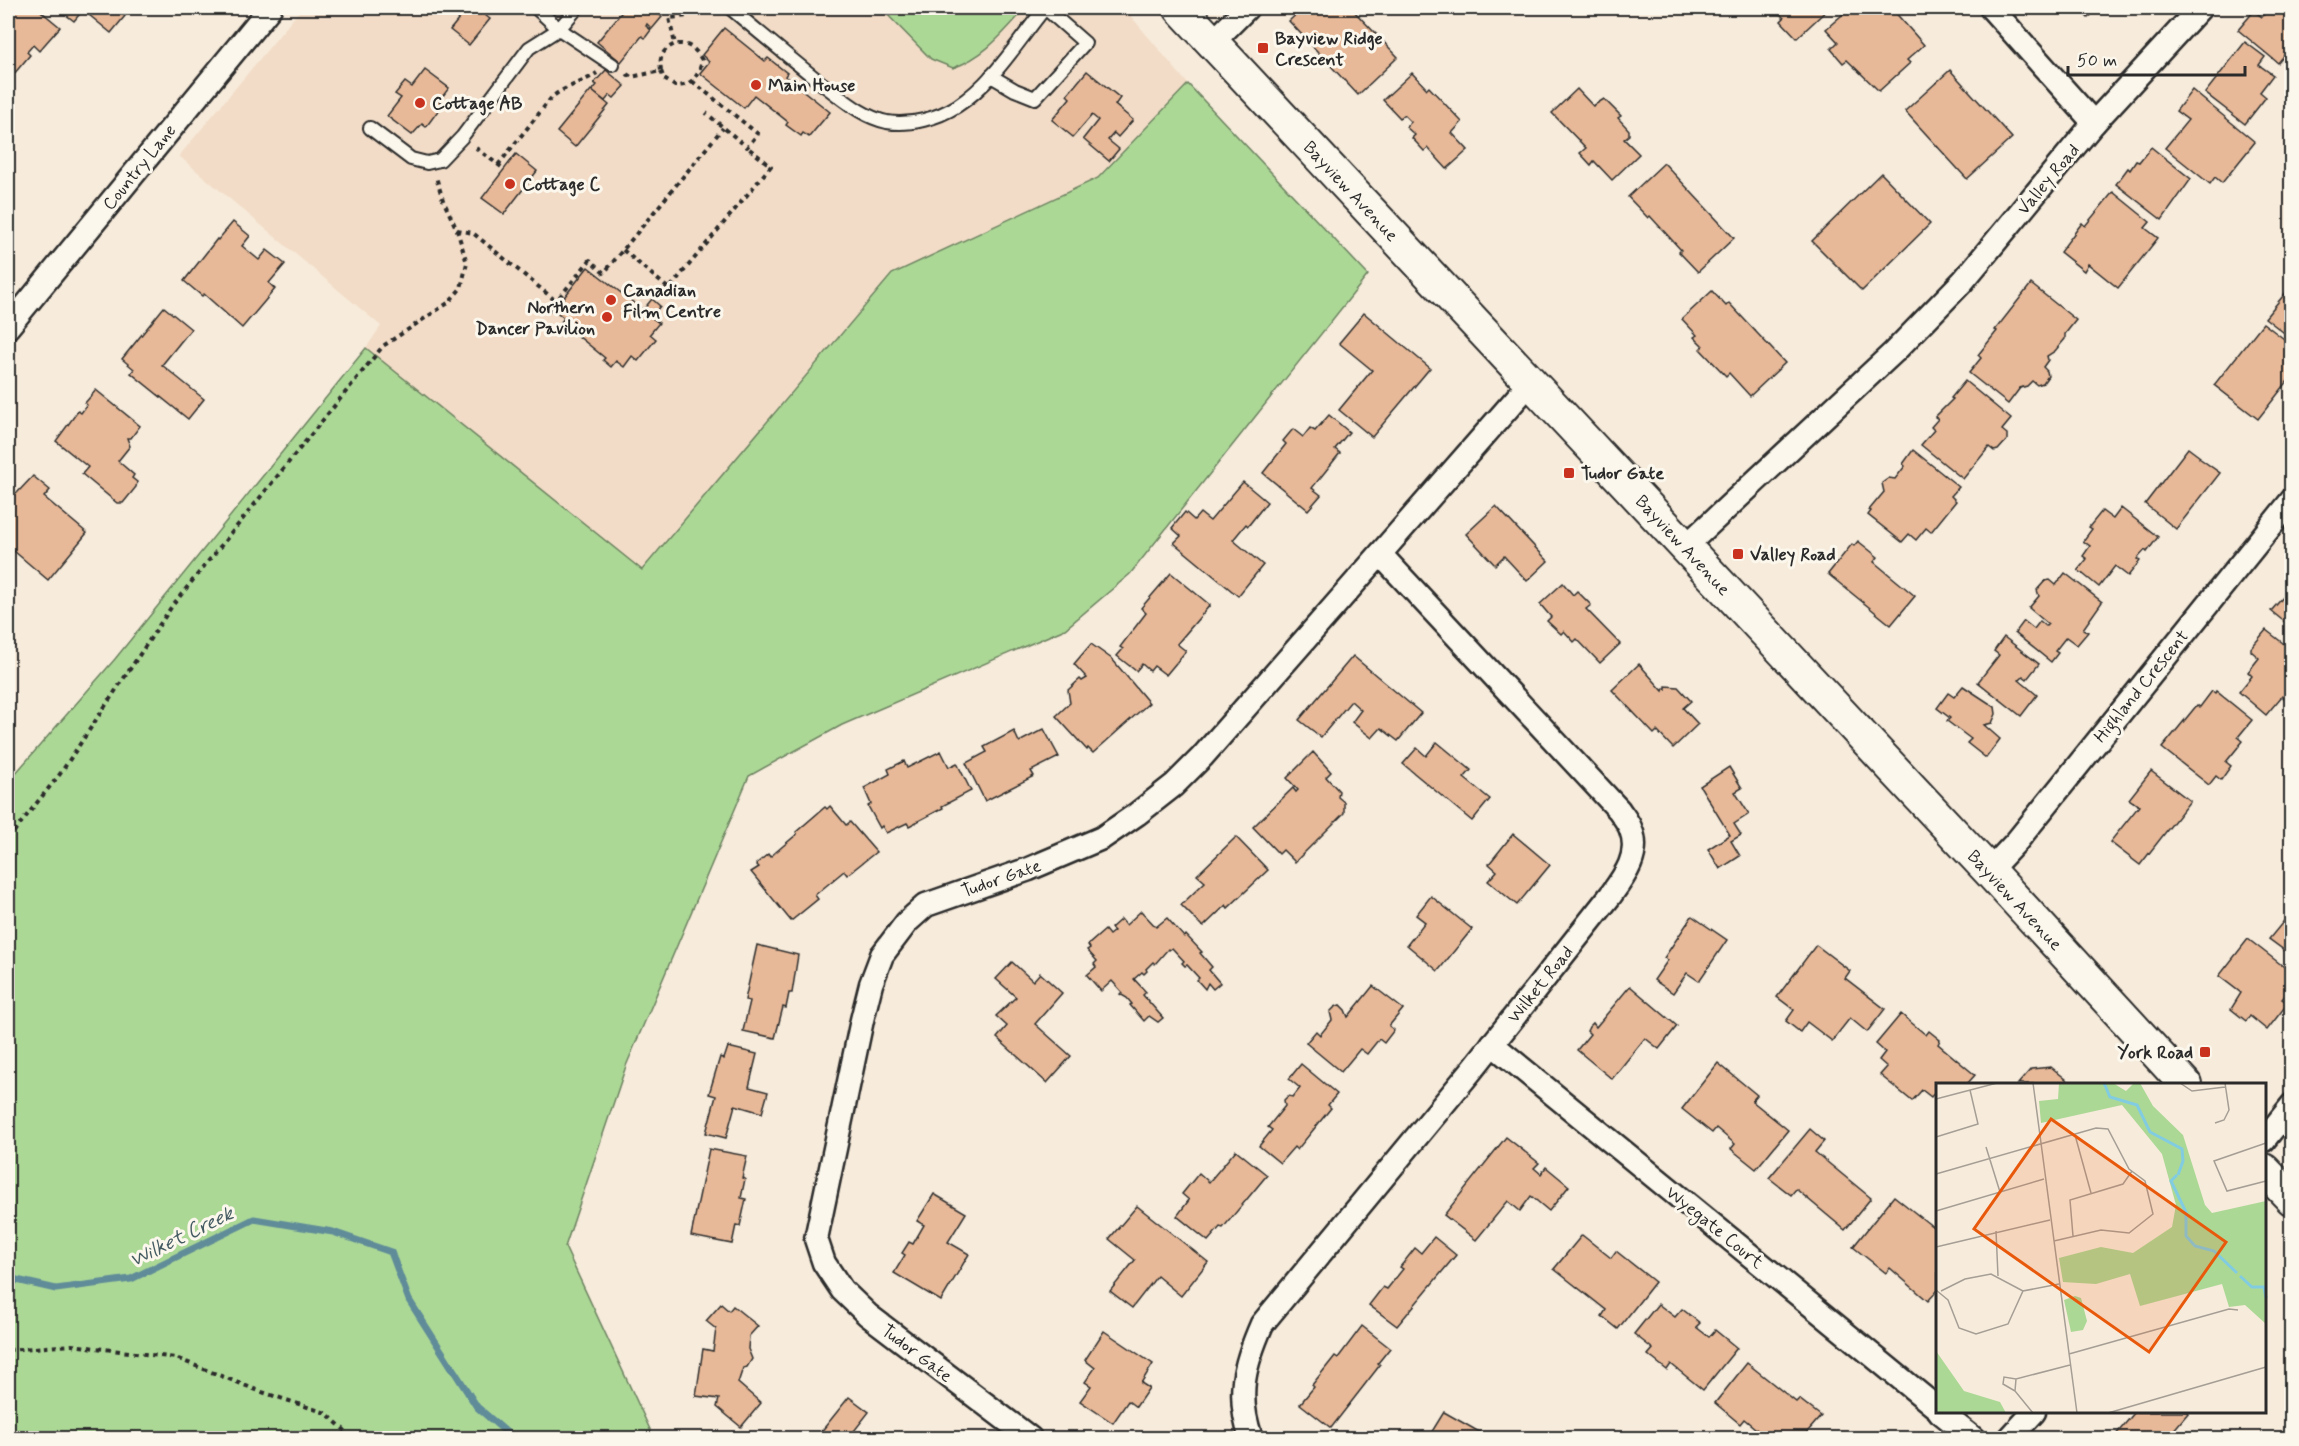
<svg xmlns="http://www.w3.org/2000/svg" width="2299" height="1446" font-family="Mynerve,sans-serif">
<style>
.built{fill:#f2dcc7}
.green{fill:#acd896;stroke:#6c8260;stroke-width:1.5}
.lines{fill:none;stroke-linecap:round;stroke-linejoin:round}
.stream{stroke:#5f8c98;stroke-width:7}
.building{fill:#e8b998;stroke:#2b2b2b;stroke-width:1.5}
.service-casing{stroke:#2b2b2b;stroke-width:16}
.minor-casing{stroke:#2b2b2b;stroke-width:27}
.secondary-casing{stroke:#2b2b2b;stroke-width:36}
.path{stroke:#2b2b2b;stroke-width:4;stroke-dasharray:4.5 4.5;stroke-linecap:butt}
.service{stroke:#fbf7ec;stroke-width:12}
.minor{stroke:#fbf7ec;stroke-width:22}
.secondary{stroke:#fbf7ec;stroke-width:32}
.poi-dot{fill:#c8321e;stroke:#fbf7ec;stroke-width:2}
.labels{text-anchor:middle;stroke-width:6;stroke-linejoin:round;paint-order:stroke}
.poi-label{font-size:18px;font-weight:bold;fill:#2b2b2b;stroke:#fbf7ec;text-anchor:start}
.street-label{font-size:18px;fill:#2b2b2b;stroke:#fbf7ec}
.water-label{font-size:20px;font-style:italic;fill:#455b62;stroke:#fbf7ec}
.inset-river{fill:none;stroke:#81cce1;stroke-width:3}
.inset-road{fill:none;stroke:#a59e95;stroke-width:1.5}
.view{fill:#e8590c;fill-opacity:0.15;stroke:#e8590c;stroke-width:3}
.inset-edge{fill:none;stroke:#2b2b2b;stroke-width:3}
</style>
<rect width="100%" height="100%" fill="#f7ebdb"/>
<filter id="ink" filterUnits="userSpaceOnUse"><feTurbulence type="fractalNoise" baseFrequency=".0167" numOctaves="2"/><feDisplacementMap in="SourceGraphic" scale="12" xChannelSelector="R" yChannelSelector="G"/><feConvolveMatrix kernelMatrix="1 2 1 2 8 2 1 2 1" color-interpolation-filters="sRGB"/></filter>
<g filter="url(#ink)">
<polygon class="built" points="302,8 1124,8 1188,84 1098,178 892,274 642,571 366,348 381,326 179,156"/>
<g class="green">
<path d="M 881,8 L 1026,8 C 1003,33 986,56 953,68 L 931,59 Z"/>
<polygon points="1188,84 1368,275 1130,574 1065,629 842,725 749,776 626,1066 565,1247 654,1438 8,1438 8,782 115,659 366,348 642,570 892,274 1098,178"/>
</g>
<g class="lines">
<polyline class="stream" points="8,1278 56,1289 131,1279 254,1219 333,1232 391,1252 409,1300 477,1407 513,1438"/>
</g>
<g class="building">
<polygon points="8,8 37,8 60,27 39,51 33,45 27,52 30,55 8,81"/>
<polygon points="57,8 127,8 122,13 125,16 111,33 83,10 74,21"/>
<polygon points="468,8 476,8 490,19 469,45 450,30"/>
<polygon points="625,8 660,8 656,12 662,17 652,29 647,24 646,26 651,30 645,38 642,36 621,62 597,42"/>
<polygon points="1303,8 1351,8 1398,57 1358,95 1289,21"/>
<polygon points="1774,8 1829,8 1797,38 1781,21 1784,18"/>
<polygon points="1850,8 1886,8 1890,12 1893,10 1924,45 1907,60 1910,63 1879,91 1847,60 1843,63 1831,49 1838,42 1826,29"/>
<polygon points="2079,8 2099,8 2088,18"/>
<polygon points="2270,8 2292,8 2292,46 2278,63 2238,30 2254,11 2262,17"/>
<polygon points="724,28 765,61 768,58 787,73 785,76 830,112 809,137 803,133 801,136 786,125 788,122 754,95 744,108 700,73 709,62 702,55"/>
<polygon points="2245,42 2265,57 2259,65 2273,75 2260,92 2266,97 2245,124 2205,93"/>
<polygon points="425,70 449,88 439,101 443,104 426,127 422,124 412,135 387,116 401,98 395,94 405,82 412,87"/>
<polygon points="606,70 625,86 614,98 610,95 605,101 592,91 597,85 594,83"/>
<polygon points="1950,70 2012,138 1967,179 1905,111"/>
<polygon points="1087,71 1120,98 1115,105 1133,120 1118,137 1114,133 1108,140 1119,149 1109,161 1083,139 1098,120 1092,115 1073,137 1052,120 1070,98 1067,95"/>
<polygon points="1412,73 1427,89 1429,87 1462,122 1452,133 1468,150 1447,169 1428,148 1424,151 1412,138 1415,135 1406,127 1411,122 1404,115 1400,118 1383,100"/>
<polygon points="1577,89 1593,106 1604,99 1621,116 1618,118 1629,130 1629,135 1624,139 1639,154 1612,180 1594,161 1591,165 1580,153 1586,148 1552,113"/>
<polygon points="591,90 609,105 575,147 557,132"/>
<polygon points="2192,90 2255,142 2222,183 2215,177 2210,184 2165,148 2188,120 2176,111"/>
<polygon points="2151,147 2191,179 2162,220 2116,184 2128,168 2130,170 2136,161 2139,162"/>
<polygon points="516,154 537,171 504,214 482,198"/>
<polygon points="1664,163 1734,238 1698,272 1679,252 1681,250 1650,216 1648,218 1628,197"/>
<polygon points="1881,173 1930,224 1862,291 1812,241"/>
<polygon points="2113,192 2150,222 2145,228 2158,238 2118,288 2088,264 2084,271 2060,252 2082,223 2085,226"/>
<polygon points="233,222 250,236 242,246 259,260 267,250 285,264 269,283 275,289 242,328 204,294 202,296 184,281 217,239 218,240"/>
<polygon points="588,267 643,310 652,299 660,306 651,317 659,323 650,334 656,339 638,361 632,356 624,367 616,361 611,367 603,360 605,358 561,322 564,318 554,310"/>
<polygon points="2031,284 2076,320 2065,334 2065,339 2055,351 2047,356 2048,360 2043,367 2047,371 2048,376 2043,383 2037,385 2032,381 2027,386 2020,388 2008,404 1969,373 1981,358 1978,355 1997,331 1995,330"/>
<polygon points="2292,285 2292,339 2265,318"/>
<polygon points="1712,291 1726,306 1729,303 1785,363 1750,396 1729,373 1726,376 1700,349 1703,346 1694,337 1697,335 1682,319"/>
<polygon points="164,307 191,329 162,365 204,399 188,419 131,373 134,369 122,359"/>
<polygon points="1364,313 1430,368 1372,437 1339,410 1372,370 1339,343"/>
<polygon points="2263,323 2292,345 2292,376 2258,419 2214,385"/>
<polygon points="1965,381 2011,419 2002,430 2007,434 2007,440 1998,450 1994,451 1989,447 1963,479 1921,445 1934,430 1931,427 1938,419 1935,417 1953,399 1951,398"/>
<polygon points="96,390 140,426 131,438 127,438 130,446 118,461 134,475 132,478 137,482 136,487 123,503 117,503 82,474 88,467 56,441 78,411 81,413 87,405 85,403"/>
<polygon points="1329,415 1349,432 1335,449 1340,453 1312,488 1321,495 1308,510 1263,473 1286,444 1283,441 1293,429 1303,437 1310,428 1315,431"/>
<polygon points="2188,448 2200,457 2199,458 2220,473 2176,529 2145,504"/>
<polygon points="1913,450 1959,487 1951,496 1956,501 1931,532 1926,528 1916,540 1909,534 1902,542 1868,515 1871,511 1869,510 1884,492 1882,483 1889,478 1895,479 1905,466 1903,464"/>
<polygon points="33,476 50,490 44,497 87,533 48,580 8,546 8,493 11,496 14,491 17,493"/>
<polygon points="1243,482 1267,502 1248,526 1246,524 1233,540 1263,565 1238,596 1174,543 1181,536 1172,528 1185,512 1194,520 1200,513 1210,521"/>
<polygon points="1496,506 1548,561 1527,581 1504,556 1495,565 1466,534"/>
<polygon points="2121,508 2158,537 2147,552 2145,550 2137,559 2140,561 2128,576 2115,566 2099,587 2078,570 2087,559 2083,556 2090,546 2083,541 2092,529 2089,527 2102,511 2113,519"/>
<polygon points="1858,541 1878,557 1874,562 1915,596 1891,625 1828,574 1852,544 1854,546"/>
<polygon points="1171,573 1210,605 1177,644 1186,651 1166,675 1154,666 1150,671 1142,664 1136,671 1117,656 1123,649 1120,647 1146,613 1141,608"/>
<polygon points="2065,573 2102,602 2083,629 2088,632 2077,645 2066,637 2055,651 2058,653 2051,662 2015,633 2024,621 2034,629 2040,621 2046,626 2048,624 2029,608 2039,596 2037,590 2045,581 2050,580 2056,585"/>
<polygon points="1563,583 1573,595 1577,591 1591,605 1586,609 1620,644 1600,663 1577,639 1574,642 1564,631 1561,634 1547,621 1551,617 1540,604"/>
<polygon points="2292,587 2292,628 2271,611"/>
<polygon points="2266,630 2292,650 2292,699 2286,700 2282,696 2266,715 2239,692 2252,676 2248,672 2259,658 2251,651 2251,648"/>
<polygon points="2004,637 2039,664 2027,679 2023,676 2019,680 2037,695 2021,716 1978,682 1999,655 1994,651"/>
<polygon points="1091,644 1112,659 1149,703 1093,753 1088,748 1087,750 1056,716 1070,703 1068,690 1080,679 1082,681 1087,678 1074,664"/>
<polygon points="1353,656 1421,713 1398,741 1381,728 1372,738 1352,722 1361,710 1351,701 1321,737 1299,720"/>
<polygon points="1639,664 1663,691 1664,688 1666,689 1666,686 1678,687 1691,701 1683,708 1698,724 1673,748 1657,731 1654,734 1612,690"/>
<polygon points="1963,686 1995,707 1996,714 1992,723 1984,725 2000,739 1986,758 1967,743 1971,739 1947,721 1950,718 1937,708 1948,693 1954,697"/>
<polygon points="2212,691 2215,693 2216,691 2252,720 2238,737 2243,741 2226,762 2231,766 2221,780 2216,776 2209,785 2162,748 2197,705 2200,707"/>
<polygon points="1044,729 1059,757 1031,771 1034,776 985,801 966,763 987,752 984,747 1014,731 1019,742"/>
<polygon points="1437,742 1471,770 1464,778 1490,799 1472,821 1403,764 1417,748 1426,756"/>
<polygon points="941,751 949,767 957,763 971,791 942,806 943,808 909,826 907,823 886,833 882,826 880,828 868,806 871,804 864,788 890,774 888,769 904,761 907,768"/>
<polygon points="1313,752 1331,772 1326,777 1339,791 1338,797 1344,802 1344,813 1295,862 1283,850 1279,854 1253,827 1293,788 1296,792 1298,790 1287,778"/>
<polygon points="1729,767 1742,788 1735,792 1749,814 1734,824 1741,835 1731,841 1740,856 1720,869 1708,849 1730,835 1700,786"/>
<polygon points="2151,771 2190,801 2140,865 2110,842 2139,806 2129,799"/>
<polygon points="830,806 846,825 850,822 876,852 847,875 844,871 815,895 818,899 791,921 751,872 759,867 756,864 768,854 770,857 797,834 796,832 825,807 827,809"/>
<polygon points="1513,834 1550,865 1517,905 1488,881 1497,871 1489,864"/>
<polygon points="1236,837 1268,870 1228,908 1226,905 1203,927 1181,905 1205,882 1197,875"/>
<polygon points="1431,896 1472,929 1438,971 1407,945 1425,922 1416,915"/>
<polygon points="1141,911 1156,927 1167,918 1184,937 1186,935 1202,952 1200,953 1212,967 1209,970 1220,983 1213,989 1208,983 1205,989 1197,980 1199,978 1187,965 1185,966 1182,963 1184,961 1172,948 1169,950 1168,949 1155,964 1153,962 1146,969 1147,971 1144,974 1142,972 1134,979 1146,992 1143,995 1163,1018 1158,1022 1149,1016 1144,1021 1130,1005 1132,1004 1127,998 1120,994 1122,992 1112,981 1101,991 1087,975 1096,967 1094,964 1097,961 1087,950 1090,948 1088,945 1105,930 1109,935 1114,931 1111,928 1121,919 1126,925"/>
<polygon points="2292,911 2292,956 2269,939"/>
<polygon points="1692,916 1727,940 1699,981 1687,973 1673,993 1654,980 1668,960 1664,958"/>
<polygon points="2248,939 2292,973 2292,987 2282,999 2288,1003 2267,1030 2250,1016 2246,1021 2231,1009 2241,993 2219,976"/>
<polygon points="757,945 798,955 792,993 789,993 786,1008 783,1007 775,1038 743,1031 750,1001 745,1000"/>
<polygon points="1816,945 1850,971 1845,978 1885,1009 1867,1032 1850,1018 1832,1041 1807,1022 1800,1032 1786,1021 1794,1010 1777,997"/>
<polygon points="1012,962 1033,981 1040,973 1062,993 1035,1024 1071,1056 1047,1083 997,1038 1007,1026 996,1016 1016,997 996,979"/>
<polygon points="1373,986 1403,1009 1389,1026 1394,1030 1384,1043 1379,1039 1367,1054 1360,1049 1341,1072 1306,1043 1316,1031 1320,1035 1332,1020 1330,1012 1335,1007 1340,1005 1345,1010 1348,1017"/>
<polygon points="1630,986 1677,1026 1659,1049 1645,1038 1612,1079 1577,1050 1590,1034 1587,1031 1589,1027 1593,1023 1596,1027"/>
<polygon points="1901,1014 1926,1035 1929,1031 1940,1040 1938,1044 1975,1075 1967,1084 1938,1084 1938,1095 1935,1092 1931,1097 1922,1090 1912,1101 1880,1075 1887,1067 1879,1060 1885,1052 1876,1044"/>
<polygon points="728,1047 757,1054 749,1087 768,1092 762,1113 735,1105 726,1138 706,1133 716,1096 709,1094 720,1057 724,1059"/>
<polygon points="1718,1063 1757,1095 1752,1101 1788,1130 1756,1169 1731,1149 1735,1144 1716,1128 1712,1133 1682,1109"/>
<polygon points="1301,1064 1337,1094 1328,1105 1331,1108 1297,1150 1294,1147 1280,1163 1259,1146 1272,1130 1268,1127 1285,1106 1284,1100 1288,1096 1293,1097 1300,1088 1289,1079"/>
<polygon points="2051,1067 2072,1084 2018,1084 2031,1069"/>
<polygon points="1810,1129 1824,1141 1815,1152 1871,1198 1845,1230 1796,1189 1791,1195 1769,1178"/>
<polygon points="1506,1137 1539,1163 1534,1168 1541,1174 1546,1167 1569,1186 1549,1211 1531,1196 1520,1211 1508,1201 1476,1240 1444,1215"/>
<polygon points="709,1149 747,1156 742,1178 745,1179 741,1198 746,1199 740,1226 736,1225 732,1244 691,1236"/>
<polygon points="1236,1150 1267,1175 1223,1228 1220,1227 1208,1241 1177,1216 1189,1200 1182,1194 1199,1173 1209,1182"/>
<polygon points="934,1194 966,1213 948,1242 969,1254 941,1301 894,1273 905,1255 902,1253 909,1242 913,1244 924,1225 917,1221"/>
<polygon points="1894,1196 1938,1231 1938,1290 1928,1301 1890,1268 1886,1273 1853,1247"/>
<polygon points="1137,1206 1208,1262 1181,1296 1157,1276 1132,1308 1110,1291 1135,1260 1109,1239"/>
<polygon points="1582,1235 1611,1258 1616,1251 1655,1282 1618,1329 1602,1316 1606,1310 1554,1269"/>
<polygon points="1434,1237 1456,1255 1397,1326 1369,1305 1383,1287 1387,1289 1403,1269 1400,1267 1415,1248 1421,1253"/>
<polygon points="721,1304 729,1311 733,1306 758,1326 749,1336 748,1349 752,1359 747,1367 743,1368 738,1383 761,1403 741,1427 717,1407 719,1399 696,1396 703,1349 713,1351 716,1329 706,1321"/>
<polygon points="1658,1304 1675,1317 1682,1309 1700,1323 1696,1327 1709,1337 1715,1330 1737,1348 1703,1390 1671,1364 1667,1370 1648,1355 1653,1349 1634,1334"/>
<polygon points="1362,1326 1390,1348 1378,1363 1380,1365 1331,1428 1300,1404 1314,1387 1312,1385 1335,1356 1338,1358"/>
<polygon points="1104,1331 1153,1364 1141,1383 1149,1388 1136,1407 1128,1401 1113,1423 1080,1401 1091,1386 1085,1382 1095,1368 1085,1360"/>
<polygon points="1747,1363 1796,1402 1799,1399 1821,1416 1802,1438 1767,1438 1744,1419 1740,1424 1715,1403"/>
<polygon points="849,1397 869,1412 854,1431 864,1438 816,1438"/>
<polygon points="1444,1412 1490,1438 1428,1438"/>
<polygon points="2135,1412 2189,1412 2167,1438 2110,1438 2112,1436 2114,1437"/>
</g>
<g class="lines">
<g class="service-casing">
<g id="service">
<polyline points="536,8 559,29 613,65"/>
<path d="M 730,8 C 760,33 790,58 821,83 C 842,98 862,117 887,122 C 910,126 938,118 957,106 C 994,82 1018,41 1045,8"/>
<polyline points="991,76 1015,90 1035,98 1085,43 1045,8"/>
<polyline points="370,128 411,159 427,163 440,160 462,137 529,48 559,29 577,8"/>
</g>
</g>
<g class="minor-casing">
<g id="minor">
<polyline points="1991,8 2094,123"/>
<polyline points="1212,43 1247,8"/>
<polyline points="8,327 270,8"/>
<polyline points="1685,547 1894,352 1963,281 2094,123 2200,8"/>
<polyline points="1989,871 2017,841 2292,500"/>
<polyline points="1492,1044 1938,1409"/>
<polyline points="2264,1140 2292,1105"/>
<polyline points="1940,1412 1973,1438"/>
<polyline points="1030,1438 868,1315 842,1290 824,1263 816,1239 862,1020 871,984 882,955 907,922 926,905 1029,869 1102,838 1137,814 1174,785 1202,757 1530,383"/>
<path d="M 1251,1438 C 1236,1395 1244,1365 1262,1324 L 1471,1071 L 1610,896 C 1624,877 1641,855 1631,830 C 1629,823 1623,816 1619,810 L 1381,555"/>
<polyline points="2010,1438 2034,1412"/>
</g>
</g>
<g class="secondary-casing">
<g id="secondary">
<polyline points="1180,8 1989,871 2185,1084"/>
<polyline points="2264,1170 2292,1199"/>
</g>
</g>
<g class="path">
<path d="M 661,71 L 664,79 L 675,86 C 692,86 699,76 702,60 C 695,48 689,43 675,44"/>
<path d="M 627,74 L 631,77 L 661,71 C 659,57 662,50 675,44 L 669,18 L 688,16 L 695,8"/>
<polyline points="692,81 758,134 747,147 706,113"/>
<polyline points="476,148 504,169"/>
<path d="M 498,165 L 552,97 C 565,86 583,83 597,73"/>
<polyline points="457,230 473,233 556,301"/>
<polyline points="623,250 669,289 771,166 747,147"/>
<polyline points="548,311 590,260 604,273 723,128"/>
<polyline points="8,839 60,774 172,606 383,346 448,303 461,288 467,263 457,230 443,200 436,177"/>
<polyline points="8,1350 72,1345 176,1358 259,1391 326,1413 353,1438"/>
</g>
<use href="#service" class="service"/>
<use href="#minor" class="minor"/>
<use href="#secondary" class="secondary"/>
</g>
</g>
<g class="poi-dot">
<rect x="1257" y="42" width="12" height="12" rx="3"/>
<circle cx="756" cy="85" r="6"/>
<circle cx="420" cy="103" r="6"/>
<circle cx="510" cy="184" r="6"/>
<circle cx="611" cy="300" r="6"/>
<circle cx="607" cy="317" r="6"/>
<rect x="1563" y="467" width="12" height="12" rx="3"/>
<rect x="1732" y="548" width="12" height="12" rx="3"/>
<rect x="2199" y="1046" width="12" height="12" rx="3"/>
</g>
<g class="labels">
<g class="poi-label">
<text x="1275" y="44">Bayview Ridge<tspan x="1275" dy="21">Crescent</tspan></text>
<text x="768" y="91">Main House</text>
<text x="432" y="109">Cottage AB</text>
<text x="522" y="190">Cottage C</text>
<text x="623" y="296">Canadian<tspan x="623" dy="21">Film Centre</tspan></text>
<text x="595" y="313" text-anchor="end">Northern<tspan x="595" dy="21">Dancer Pavilion</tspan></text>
<text x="1581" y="479">Tudor Gate</text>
<text x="1750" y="560">Valley Road</text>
<text x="2193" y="1058" text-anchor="end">York Road</text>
</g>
<g class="street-label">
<text transform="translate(139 167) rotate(-51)" y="6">Country Lane</text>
<text transform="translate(2048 179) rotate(-50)" y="6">Valley Road</text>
<text transform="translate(1351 191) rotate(47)" y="6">Bayview Avenue</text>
<text transform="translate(1683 545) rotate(47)" y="6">Bayview Avenue</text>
<text transform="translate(2141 686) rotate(-51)" y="6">Highland Crescent</text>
<text transform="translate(1001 878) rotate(-19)" y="6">Tudor Gate</text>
<text transform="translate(2015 900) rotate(47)" y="6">Bayview Avenue</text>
<text transform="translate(1540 984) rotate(-51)" y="6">Wilket Road</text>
<text transform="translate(1715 1227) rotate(39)" y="6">Wyegate Court</text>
<text transform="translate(917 1353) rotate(37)" y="6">Tudor Gate</text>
</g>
<g class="water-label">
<text transform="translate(181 1236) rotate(-26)" y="7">Wilket Creek</text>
</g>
</g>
<g transform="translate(1936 1083)">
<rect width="330" height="330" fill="#f7ebdb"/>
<path d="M 123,0 L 177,0 L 190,8 L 198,0 L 204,0 L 217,23 L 247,52 L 269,122 L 276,130 L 330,118 L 330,241 L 309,222 L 293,224 L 286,201 L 204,223 L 194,191 L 160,201 L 127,199 L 123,175 L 165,164 L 197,170 L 236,144 L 240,122 L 226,71 L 186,22 L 105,40 L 103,18 L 122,16 ZM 139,213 L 145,215 L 151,238 L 147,247 L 135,249 L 128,217 ZM 0,268 L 28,308 L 64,319 L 70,330 L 0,330 Z" fill="#acd896"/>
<path class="inset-river" d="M 168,0 L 174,14 L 201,22 L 214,49 L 246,66 L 247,78 L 242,92M 241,92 L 235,98 L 250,129 L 250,153 L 259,163 L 278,168 L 301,190M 304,193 L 316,204 L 328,204 L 330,215"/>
<path class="inset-road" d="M 97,0 L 141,330M 244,0 L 256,8 L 289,4M 0,16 L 61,0M 279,40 L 288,37 L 293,27 L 289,0M 139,52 L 155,110M 0,54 L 42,41 L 34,7M 330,60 L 278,78 L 291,108 L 330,98M 50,64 L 64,109M 0,91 L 160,45 L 172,46 L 193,86 L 209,98 L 217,131 L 193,150 L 165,147 L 118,158M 0,128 L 108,96M 60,148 L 62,193M 137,153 L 134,117 L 187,101 L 196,88M 0,164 L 114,137M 0,207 L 12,217 L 23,245 L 40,251 L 72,241 L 87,208 L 123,201M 5,208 L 29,196 L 55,191 L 87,208M 133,271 L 293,226 L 302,227M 80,296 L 79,308 L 97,330M 79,308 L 67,301 L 68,294 L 80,296 L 134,282M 172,330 L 330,284"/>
<path class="view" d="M 115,36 L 290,159 L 213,269 L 38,146 Z"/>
<rect width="330" height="330" class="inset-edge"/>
</g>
<rect width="2299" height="1446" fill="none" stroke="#fbf7ec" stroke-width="30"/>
<rect x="15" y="15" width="2269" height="1416" fill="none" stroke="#2b2b2b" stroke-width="2" filter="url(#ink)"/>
<path d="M2068 66v9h177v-9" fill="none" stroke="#2b2b2b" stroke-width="3"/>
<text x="2077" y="66" font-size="18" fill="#2b2b2b" stroke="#fbf7ec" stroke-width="4.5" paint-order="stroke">50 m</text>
</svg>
